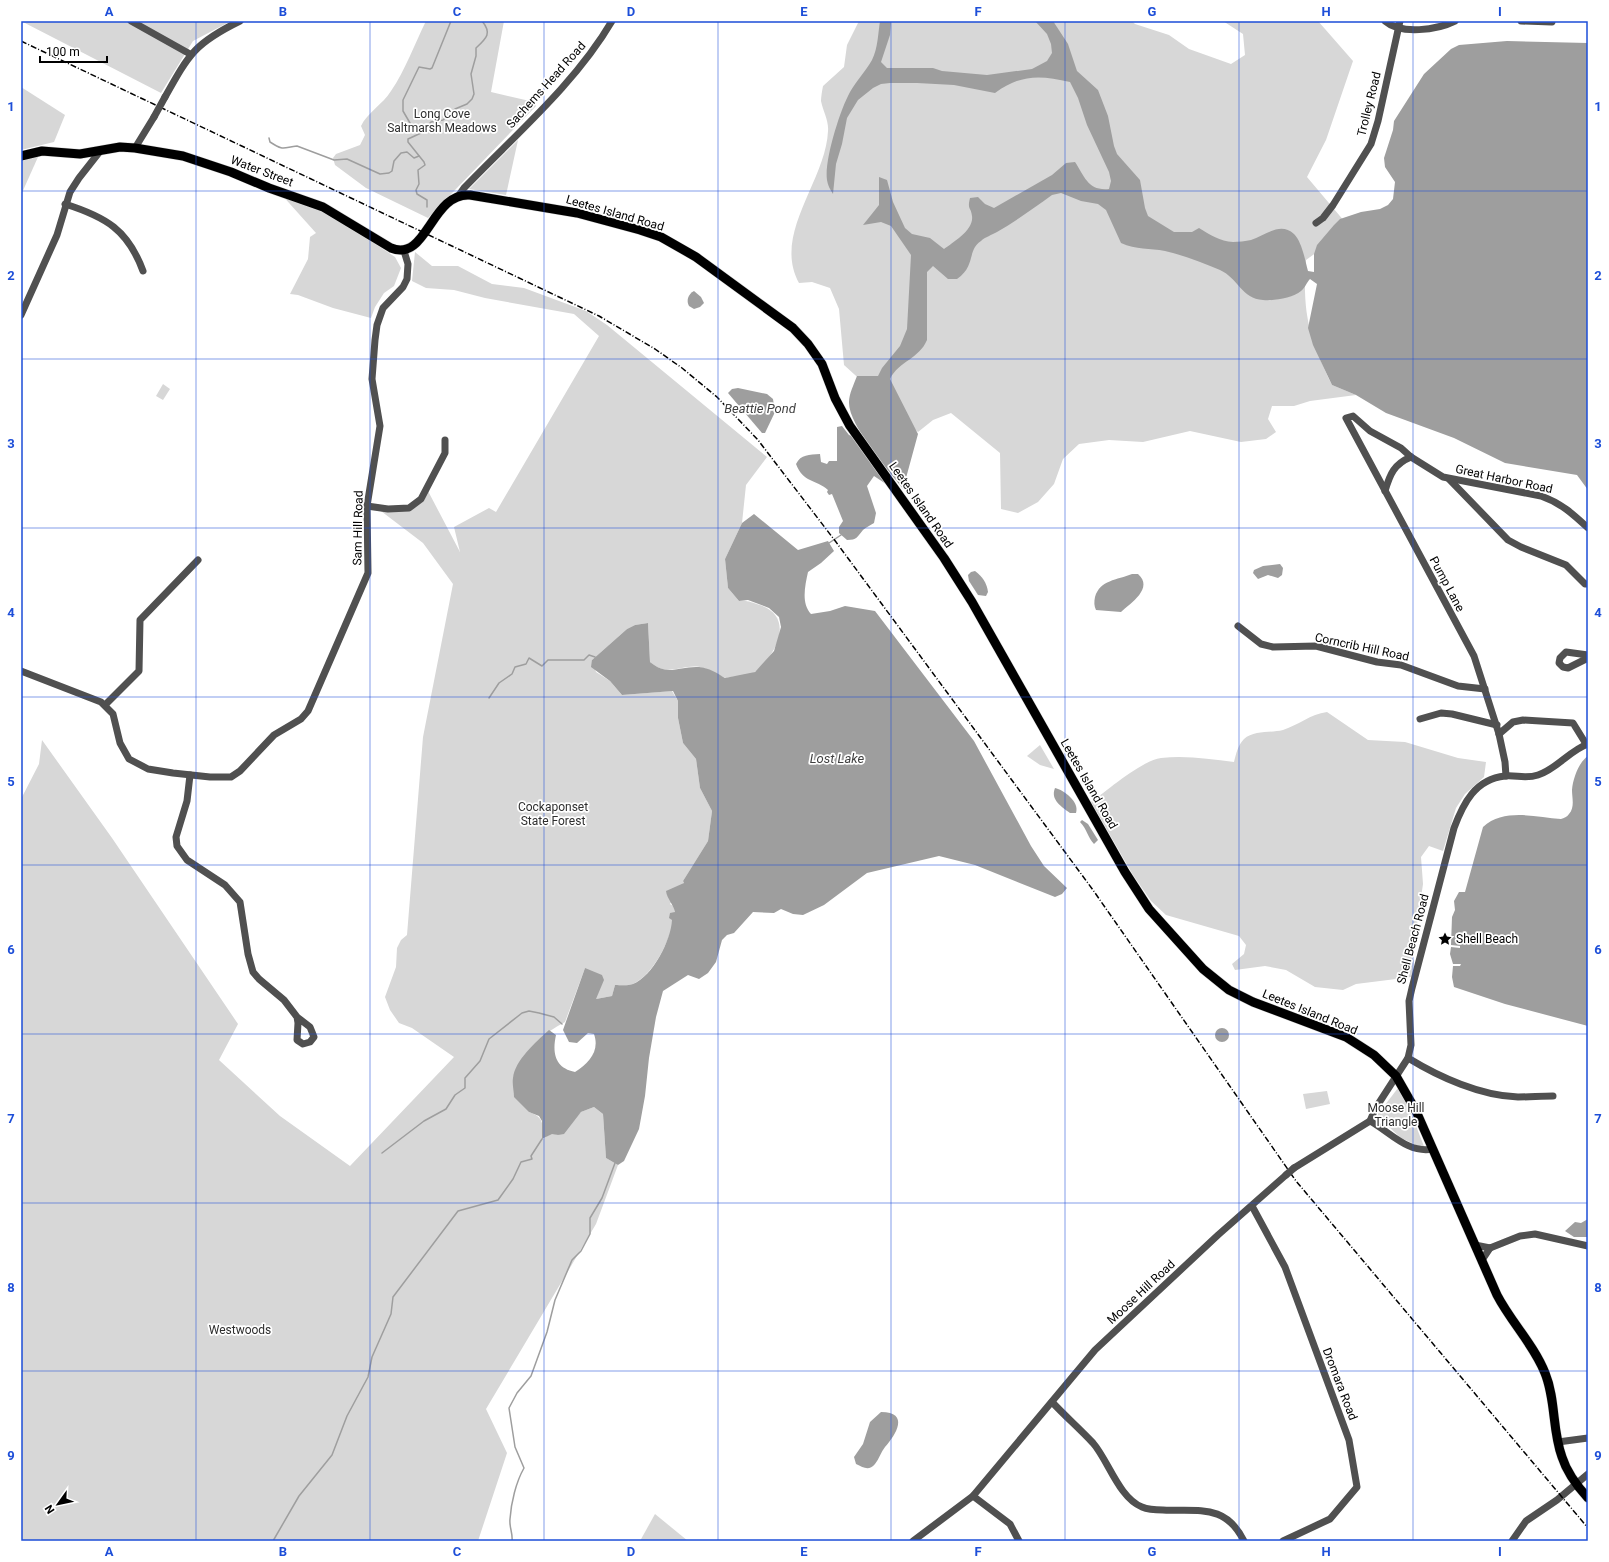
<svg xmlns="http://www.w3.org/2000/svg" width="1609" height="1562" font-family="Roboto,sans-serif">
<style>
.green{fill:#d7d7d7}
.water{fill:#9e9e9e}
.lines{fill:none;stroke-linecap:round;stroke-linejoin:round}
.stream{stroke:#9e9e9e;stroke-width:1.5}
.major-casing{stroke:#dbdbdb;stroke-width:10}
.minor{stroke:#505050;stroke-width:7}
.major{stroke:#000;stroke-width:9}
.rail{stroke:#000;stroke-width:1.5;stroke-dasharray:6 2 1 2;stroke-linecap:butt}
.minor-bridge{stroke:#505050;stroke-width:7}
.grid{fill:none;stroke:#1d4ed8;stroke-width:1;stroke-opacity:0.55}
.labels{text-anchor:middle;stroke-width:3.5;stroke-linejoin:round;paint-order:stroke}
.street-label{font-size:12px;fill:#000;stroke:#fff}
.park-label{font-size:12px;fill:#2e2e2e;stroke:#fff}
.poi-label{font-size:12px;fill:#000;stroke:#fff;text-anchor:start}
.water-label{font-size:13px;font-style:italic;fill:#3f3f3f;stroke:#fff}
.neatline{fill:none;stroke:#1d4ed8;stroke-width:1.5}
.grid-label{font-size:13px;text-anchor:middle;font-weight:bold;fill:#1d4ed8}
</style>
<rect width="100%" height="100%" fill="#fff"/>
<g class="green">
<polygon points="21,21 231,21 193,41 161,93"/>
<path d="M 426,21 L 504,21 L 491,92 L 534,102 L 536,106 L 428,218 L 366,188 L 335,165 L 333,158 L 336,154 L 360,145 L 365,135 L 361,126 C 367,113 383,104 391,91 C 405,71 415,43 426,21 Z"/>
<path d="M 859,21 L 1132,21 L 1135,24 L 1169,35 L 1189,49 L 1231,64 L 1245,55 L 1243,34 L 1223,21 L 1318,21 L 1353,61 L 1326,140 L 1307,177 L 1350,228 L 1306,260 C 1302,313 1309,338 1332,385 L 1356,395 L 1310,401 L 1294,406 L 1272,406 L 1268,419 L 1276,432 L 1266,439 L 1241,442 L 1190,431 L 1143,442 L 1109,440 L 1079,444 L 1063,459 L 1054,484 L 1038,502 L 1018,513 L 1001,509 L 1000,453 L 951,413 L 933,420 L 918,432 L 844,365 L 839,309 L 830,288 L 812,282 L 799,283 C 772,234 826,181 828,131 C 829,121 823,111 821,101 C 821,97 822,91 823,86 L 844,67 L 847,45 Z"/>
<polygon points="21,87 65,115 54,142 21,150"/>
<polygon points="518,140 506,195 469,189"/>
<polygon points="33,156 38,157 21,195 21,162"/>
<polygon points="281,194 326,211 395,257 401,268 394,286 384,293 375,307 371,318 333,308 298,295 290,294 308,259 310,237 316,233"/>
<path d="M 415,252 L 432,266 L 458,266 L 492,284 L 524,288 L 586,311 L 607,325 L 767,457 L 746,485 L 742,523 L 725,559 L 728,588 L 739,601 C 748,600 752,603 760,605 C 795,617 777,654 756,671 C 750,676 734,676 726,678 C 717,675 710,669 700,667 C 680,664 669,678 650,662 L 648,623 L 635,625 L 627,629 L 592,660 L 596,672 L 610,681 L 622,695 L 672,691 L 678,701 L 678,718 L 683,743 L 696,759 L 700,788 L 712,811 L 708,841 L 683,881 L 684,883 L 670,904 L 675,907 C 676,930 655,975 633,984 C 628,986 620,985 615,985 L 612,996 L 596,999 L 585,968 L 565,1022 C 544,1033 529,1046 518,1067 L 529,1112 C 545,1118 542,1123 543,1139 L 552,1133 L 558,1135 L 581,1112 L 594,1107 L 603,1114 L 606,1158 L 618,1165 L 596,1224 L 486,1409 L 507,1453 L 478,1541 L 21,1541 L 21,799 L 39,764 L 42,740 L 112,838 L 238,1024 L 219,1060 L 280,1116 L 350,1166 L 454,1057 L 412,1028 L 399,1023 L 390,1010 L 385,997 L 396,967 L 397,948 L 401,940 L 407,935 L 423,737 L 453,584 L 423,543 L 377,508 L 410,509 L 428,491 L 460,552 L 454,527 L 489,508 L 496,512 L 599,336 L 574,314 L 485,298 L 454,290 L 426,288 L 412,281 Z"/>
<polygon points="163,384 170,389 163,400 156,396"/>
<path d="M 1327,712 L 1368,740 L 1405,742 L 1458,758 L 1486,762 L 1484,777 L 1465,794 L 1456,808 L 1443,851 L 1429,846 L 1421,857 L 1423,884 L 1417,925 L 1410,940 L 1408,950 L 1414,961 L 1412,977 L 1356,984 L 1343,990 L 1315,987 L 1286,970 L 1265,966 L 1235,970 L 1232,964 L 1244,954 L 1246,945 L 1239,936 L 1166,915 L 1151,901 L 1133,875 L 1091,802 C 1108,790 1141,761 1161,758 C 1185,755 1210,759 1234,762 C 1236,754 1238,745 1244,739 C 1254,730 1271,733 1283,730 C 1299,725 1310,714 1327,712 Z"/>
<polygon points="1040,745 1054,769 1040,765 1027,756"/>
<polygon points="1398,1088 1411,1113 1425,1149 1401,1138 1378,1117 1378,1114"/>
<polygon points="1327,1091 1330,1104 1306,1109 1303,1094"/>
<polygon points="655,1514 688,1541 640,1541"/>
</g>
<g class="water">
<path d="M 880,21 L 891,21 L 890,35 L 881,62 L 887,68 L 933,68 L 942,71 L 987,75 L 1032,69 L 1047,61 L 1052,53 L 1051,44 L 1047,34 L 1035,21 L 1053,21 L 1068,44 L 1077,71 L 1098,90 L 1108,116 L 1114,146 L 1117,154 L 1140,180 L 1145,208 L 1148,216 L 1174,232 L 1192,232 L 1199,228 C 1210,235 1220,241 1233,242 C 1238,242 1246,241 1251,240 C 1265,236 1280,221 1294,234 C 1302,242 1305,260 1308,271 L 1314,272 L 1314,254 L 1317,245 L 1334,225 L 1340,219 L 1361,212 L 1380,209 L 1388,205 L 1393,199 L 1395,182 L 1385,167 L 1384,158 L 1393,130 L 1394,121 L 1424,74 L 1451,49 L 1459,45 L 1507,41 L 1588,43 L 1588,490 L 1577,475 L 1505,463 L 1454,438 L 1386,413 L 1356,395 L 1332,385 L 1313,345 L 1308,328 L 1317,284 L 1310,279 C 1307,282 1305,288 1301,291 C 1293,298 1274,301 1263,300 C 1242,299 1238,278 1220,270 C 1203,263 1183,255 1165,251 C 1150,248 1136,250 1121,243 L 1106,210 L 1098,204 L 1081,201 L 1061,193 L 1052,195 C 1034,208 1016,221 997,232 C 992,235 985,237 981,241 C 967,250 976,266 957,279 L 948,279 L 933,266 L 927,272 L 927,340 C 919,359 899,361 890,379 L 918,434 L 903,489 C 889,471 848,425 849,402 C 849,394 854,384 857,376 L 878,376 L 882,368 L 900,346 L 907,329 L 911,255 L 891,226 L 881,222 L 863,225 L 879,205 L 879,177 L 887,180 L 893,202 L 905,228 L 912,234 L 930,238 L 944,249 C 953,242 974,230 972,216 C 971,207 967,210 970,198 L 978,197 L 985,204 L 994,208 L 1052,175 L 1066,163 L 1075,162 C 1085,177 1088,191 1109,189 L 1111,181 L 1109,172 L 1087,125 L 1078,98 L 1070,82 C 1040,75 1021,74 995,93 L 954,85 L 917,83 L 890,83 L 881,84 L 873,88 L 858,100 L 847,118 L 842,144 L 836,164 L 833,194 C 830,189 828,186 827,180 C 824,161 840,110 850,92 C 856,81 866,71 872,60 C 878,48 878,33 880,21 Z"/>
<path d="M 694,291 L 701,297 L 704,303 L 700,307 L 694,309 L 689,306 C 686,301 688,294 694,291 Z"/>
<polygon points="738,388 767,394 773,399 775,412 765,433 762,433 728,393 732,389"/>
<path d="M 842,426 L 849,435 L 852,436 L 886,484 L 874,476 L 867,486 L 876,513 L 874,523 C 871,525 866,527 863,530 C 857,537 857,540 847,540 L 839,533 L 839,527 L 843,521 L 832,494 L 829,495 L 827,492 L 828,490 C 816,479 803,483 796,464 C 801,454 809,455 820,454 L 821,462 L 827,464 L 829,461 L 837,461 L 837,427 Z"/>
<path d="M 754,514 L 798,550 L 828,541 L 834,551 L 821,563 L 808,572 C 805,586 801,603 811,614 L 830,611 L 845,606 L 875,611 L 974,741 L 1031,846 L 1044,866 L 1067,888 L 1062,894 L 1055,897 L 975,865 L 939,856 L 867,873 L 824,905 L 803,915 L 793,914 L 781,909 L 774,913 L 753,912 L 734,933 L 727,935 L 722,940 L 716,962 L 708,973 L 699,979 L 688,975 L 663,991 L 656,1017 L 649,1058 L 645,1096 L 639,1129 L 624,1161 L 618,1165 L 606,1158 L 603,1114 L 594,1107 L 581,1112 L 564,1134 L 558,1135 L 552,1134 L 542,1139 L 542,1121 L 539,1116 L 529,1112 L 514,1097 C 514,1091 512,1084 513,1078 C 515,1060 536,1042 549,1030 L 556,1035 C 552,1053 555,1068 575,1072 C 589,1063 600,1051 594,1034 L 588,1033 L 577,1043 L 569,1042 L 563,1030 L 585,968 L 602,975 L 604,980 L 596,999 L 612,996 L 615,985 C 620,985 628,986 633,984 C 653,976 671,940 672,920 L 669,918 L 670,913 L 675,912 C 674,905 667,899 666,891 L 684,883 L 683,881 L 708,841 L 712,811 L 700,788 L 696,759 L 683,743 L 678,718 L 678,701 L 673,691 L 622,695 L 610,681 L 591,667 L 592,660 L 627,629 L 635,625 L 648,623 L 650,662 C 668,677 678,666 699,667 C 709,668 717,673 725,678 L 755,672 L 774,651 L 781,627 L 779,617 L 769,608 L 748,600 L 739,601 L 728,588 L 725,559 L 742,523 Z"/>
<polygon points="1280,564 1283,568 1282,575 1278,578 1268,575 1258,579 1253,573 1254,570 1263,566"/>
<path d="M 975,571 C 982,576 987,583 988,592 L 986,596 L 978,595 L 969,581 L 968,575 L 971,572 Z"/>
<path d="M 1132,574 L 1138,574 C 1154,588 1131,603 1121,612 L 1096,610 C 1094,606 1094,602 1095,597 C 1100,580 1117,580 1132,574 Z"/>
<path d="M 1588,756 L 1588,1026 L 1505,1004 L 1454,987 L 1452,977 L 1453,966 L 1460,966 L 1461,964 L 1453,964 L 1450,954 L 1451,947 L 1460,948 L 1460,946 L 1451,945 L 1452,917 L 1455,910 L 1454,901 L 1459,892 L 1465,892 L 1483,827 C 1504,808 1535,817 1561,819 C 1564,818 1567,817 1569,814 C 1575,807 1572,798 1572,790 C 1573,778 1579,762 1588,756 Z"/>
<path d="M 1055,788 C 1064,790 1080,802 1076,813 L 1070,813 C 1062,807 1050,800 1055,788 Z"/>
<path d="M 1082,820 L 1088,824 L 1098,840 L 1094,844 C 1088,838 1087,829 1080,822 Z"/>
<circle cx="1222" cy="1035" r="7"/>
<polygon points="1588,1219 1588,1237 1574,1237 1565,1231 1575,1222 1581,1223"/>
<path d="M 881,1412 C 910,1412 896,1435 885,1447 C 881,1452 879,1459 875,1464 C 869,1471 864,1468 856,1464 L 854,1457 L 863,1444 L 870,1422 Z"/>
</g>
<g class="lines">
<g class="stream">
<polyline points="410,123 403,111 403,100 419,67 430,69 432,68 451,21"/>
<path d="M 269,138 L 270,142 C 284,151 282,148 297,146 L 334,160 L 347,159 L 380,174 L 389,173 L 392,171 L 394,161 L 401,153 L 407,152 L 414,158 L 419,156"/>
<path d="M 427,207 L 427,200 L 417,194 L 416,190 L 419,184 L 418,170 L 425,165 L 424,162 L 408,142 L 408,139 L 421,133 L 431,122 L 443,120 L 455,109 L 467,104 L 472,99 L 474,94 L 471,74 L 476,56 L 476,48 C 487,38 492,33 482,21"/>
<polyline points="829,543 841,535"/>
<polyline points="489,698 499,683 512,674 515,667 526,664 529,658 542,666 548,660 584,660 589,655 595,657"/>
<polyline points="382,1153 424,1121 446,1109 455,1095 465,1088 465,1078 480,1061 489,1039 522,1013 529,1011 539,1013 554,1017 562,1024"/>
<polyline points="273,1541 299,1496 332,1455 347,1416 368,1377 372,1357 391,1314 393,1297 458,1211 498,1200 513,1179 521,1162 532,1159 531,1156 542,1139"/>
<path d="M 512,1541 C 513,1533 509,1527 510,1519 C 511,1503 516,1482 524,1468 L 515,1447 L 509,1408 L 517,1393 L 531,1376 L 547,1332 L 555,1300 L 572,1260 L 581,1251 L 590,1234 L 590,1218 L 602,1198 L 615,1163"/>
</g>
<g class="major-casing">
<path id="major" d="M 21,156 L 42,151 L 80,154 L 120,147 L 135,148 L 183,156 L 231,172 L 269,188 L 323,207 L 391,248 C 427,263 431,192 470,195 L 577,213 L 640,230 L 661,237 L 696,257 L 793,328 L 808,344 L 822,364 L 835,398 L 850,426 L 944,558 L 972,602 L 1125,872 L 1149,909 L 1203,969 L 1229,990 L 1253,1002 L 1346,1037 L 1374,1055 L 1396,1076 L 1416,1111 L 1497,1295 C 1511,1322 1534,1345 1545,1373 C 1556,1400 1552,1430 1562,1457 C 1567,1473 1577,1486 1588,1498"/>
</g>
<g class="minor">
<polyline points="131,21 190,54"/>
<path d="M 1385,21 C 1401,35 1437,30 1455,21"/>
<polyline points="1521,21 1552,22"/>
<path d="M 165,97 C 189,54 195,43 240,21"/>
<polyline points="135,148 154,117"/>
<path d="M 459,195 L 464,188 C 515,135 575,84 612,21"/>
<path d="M 65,204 C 106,217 128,230 143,271"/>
<polyline points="1316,223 1323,218 1333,205 1371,144 1378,121 1400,21"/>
<polyline points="21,315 57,235 70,192 79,178 101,150"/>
<polyline points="1449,479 1508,540 1521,547 1566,565 1585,584 1588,584"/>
<path d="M 1385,491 C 1390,474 1394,464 1411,457"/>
<polyline points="367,506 388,509 409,508 421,499 445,453 445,440"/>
<polyline points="1238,626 1261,644 1273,647 1316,646 1377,662 1401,665 1458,686 1485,689"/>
<polyline points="1588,655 1566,652 1560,658 1559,663 1563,667 1568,668 1588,658"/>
<polyline points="21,671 101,702 113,714 120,743 129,759 148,769 173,773 210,777 231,777 240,771 274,735 301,719 308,711 368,573 367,506 380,426 372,379 375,340 377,325 383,308 403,287 407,279 408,264 404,251"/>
<polyline points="105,705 139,671 140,620 198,560"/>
<polyline points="1420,719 1441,713 1452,714 1497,725"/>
<polyline points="1499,734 1513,722 1523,720 1573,723 1586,744"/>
<polyline points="190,775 187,801 176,837 177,846 187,860 225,885 240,902 248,954 253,972 259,979 284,1000 297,1017 310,1027 314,1037 310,1042 303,1044 297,1040 298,1023 297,1017"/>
<path d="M 1506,776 L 1505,762 L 1499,734 L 1474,656 L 1346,418 L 1353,416 L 1370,431 L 1401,448 L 1411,457 L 1443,477 L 1541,496 C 1561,503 1573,514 1588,528"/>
<path d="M 1408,1058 C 1439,1077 1481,1096 1518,1097 C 1530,1097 1541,1096 1553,1096"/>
<path d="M 1370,1121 C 1390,1132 1408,1154 1433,1149"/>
<path d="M 1294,1168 L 1370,1121 L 1375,1109 L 1408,1058 L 1411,1045 L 1409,1001 L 1412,988 L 1454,828 C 1463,804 1475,779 1505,776 C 1516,775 1526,779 1538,775 C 1557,769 1570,750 1588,744"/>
<polyline points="1252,1206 1285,1267 1349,1440 1357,1487 1330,1519 1283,1541"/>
<polyline points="1475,1245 1490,1248 1520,1236 1535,1234 1588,1246"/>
<polyline points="1482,1260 1490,1248"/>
<path d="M 1052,1402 C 1065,1416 1080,1429 1093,1443 C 1108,1460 1119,1498 1142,1507 C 1149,1510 1157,1510 1163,1510 C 1199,1512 1225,1503 1244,1541"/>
<polyline points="1558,1442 1588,1438"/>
<polyline points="973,1496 1010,1524 1019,1541"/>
<polyline points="913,1541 973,1496 1095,1350 1218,1235 1286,1175"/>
<polyline points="1512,1541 1526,1521 1557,1500 1588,1474"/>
</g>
<use href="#major" class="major"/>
<polyline class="rail" points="21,41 599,316 655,349 682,368 717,397 758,440 836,542 1093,890 1296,1181 1588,1528"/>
<g class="minor-bridge">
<polyline points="154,117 165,97"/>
<polyline points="1286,1175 1294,1168"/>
</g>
</g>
<path class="grid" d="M 196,21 L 196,1541M 370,21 L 370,1541M 544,21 L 544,1541M 718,21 L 718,1541M 891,21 L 891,1541M 1065,21 L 1065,1541M 1239,21 L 1239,1541M 1413,21 L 1413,1541M 21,191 L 1588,191M 21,359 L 1588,359M 21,528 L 1588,528M 21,697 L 1588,697M 21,865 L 1588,865M 21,1034 L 1588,1034M 21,1203 L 1588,1203M 21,1371 L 1588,1371"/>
<defs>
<g id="sight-bare" transform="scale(1.08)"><path d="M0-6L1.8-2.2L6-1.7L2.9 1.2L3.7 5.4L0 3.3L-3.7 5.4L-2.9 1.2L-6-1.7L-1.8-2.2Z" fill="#000" stroke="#fff" stroke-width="2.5" paint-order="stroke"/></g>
</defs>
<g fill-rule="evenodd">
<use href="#sight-bare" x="1445" y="939"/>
</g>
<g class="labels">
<g class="street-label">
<text transform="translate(546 85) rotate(-48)" y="4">Sachems Head Road</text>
<text transform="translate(1369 104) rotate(-76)" y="4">Trolley Road</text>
<text transform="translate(262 171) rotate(21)" y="4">Water Street</text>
<text transform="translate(615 213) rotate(16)" y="4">Leetes Island Road</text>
<text transform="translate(1504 479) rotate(12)" y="4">Great Harbor Road</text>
<text transform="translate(921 505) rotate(55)" y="4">Leetes Island Road</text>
<text transform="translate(358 528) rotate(-89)" y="4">Sam Hill Road</text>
<text transform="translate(1447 584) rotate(62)" y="4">Pump Lane</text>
<text transform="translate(1362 647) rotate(12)" y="4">Corncrib Hill Road</text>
<text transform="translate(1089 784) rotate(60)" y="4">Leetes Island Road</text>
<text transform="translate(1413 939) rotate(-75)" y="4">Shell Beach Road</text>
<text transform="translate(1310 1012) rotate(22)" y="4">Leetes Island Road</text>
<text transform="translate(1141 1292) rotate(-43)" y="4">Moose Hill Road</text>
<text transform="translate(1340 1384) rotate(69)" y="4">Dromara Road</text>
</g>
<g class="park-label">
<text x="442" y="118">Long Cove<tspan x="442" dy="14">Saltmarsh Meadows</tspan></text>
<text x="553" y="811">Cockaponset<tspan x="553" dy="14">State Forest</tspan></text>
<text x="1396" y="1112">Moose Hill<tspan x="1396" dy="14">Triangle</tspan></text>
<text x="240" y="1334">Westwoods</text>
</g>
<g class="poi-label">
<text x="1456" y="943">Shell Beach</text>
</g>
<g class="water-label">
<text x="760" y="413">Beattie Pond</text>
<text x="837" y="763">Lost Lake</text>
</g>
</g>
<rect width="1609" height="1562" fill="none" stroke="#ffffff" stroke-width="44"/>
<g transform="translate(58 1504) rotate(237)" stroke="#ffffff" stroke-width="3" paint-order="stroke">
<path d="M0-3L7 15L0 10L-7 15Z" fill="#000000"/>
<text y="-6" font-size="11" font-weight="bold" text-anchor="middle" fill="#000000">N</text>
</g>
<path d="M40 56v6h67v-6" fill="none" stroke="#000000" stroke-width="2"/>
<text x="46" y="56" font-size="12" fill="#000000" stroke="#ffffff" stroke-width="3" paint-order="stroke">100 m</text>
<rect x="22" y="22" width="1565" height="1518" class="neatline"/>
<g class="grid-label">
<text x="109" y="16">A</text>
<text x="283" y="16">B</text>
<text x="457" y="16">C</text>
<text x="631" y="16">D</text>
<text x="804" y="16">E</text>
<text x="978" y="16">F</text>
<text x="1152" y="16">G</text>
<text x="1326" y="16">H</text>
<text x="1500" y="16">I</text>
<text x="11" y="111">1</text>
<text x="1598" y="111">1</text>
<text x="11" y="280">2</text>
<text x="1598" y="280">2</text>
<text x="11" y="448">3</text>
<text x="1598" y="448">3</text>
<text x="11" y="617">4</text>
<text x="1598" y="617">4</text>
<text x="11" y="786">5</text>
<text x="1598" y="786">5</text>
<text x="11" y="954">6</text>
<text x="1598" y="954">6</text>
<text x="11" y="1123">7</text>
<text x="1598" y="1123">7</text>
<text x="11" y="1292">8</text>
<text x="1598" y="1292">8</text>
<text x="11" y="1460">9</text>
<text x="1598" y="1460">9</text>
<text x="109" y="1556">A</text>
<text x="283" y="1556">B</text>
<text x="457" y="1556">C</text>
<text x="631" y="1556">D</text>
<text x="804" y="1556">E</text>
<text x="978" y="1556">F</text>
<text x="1152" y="1556">G</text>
<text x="1326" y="1556">H</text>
<text x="1500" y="1556">I</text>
</g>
</svg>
